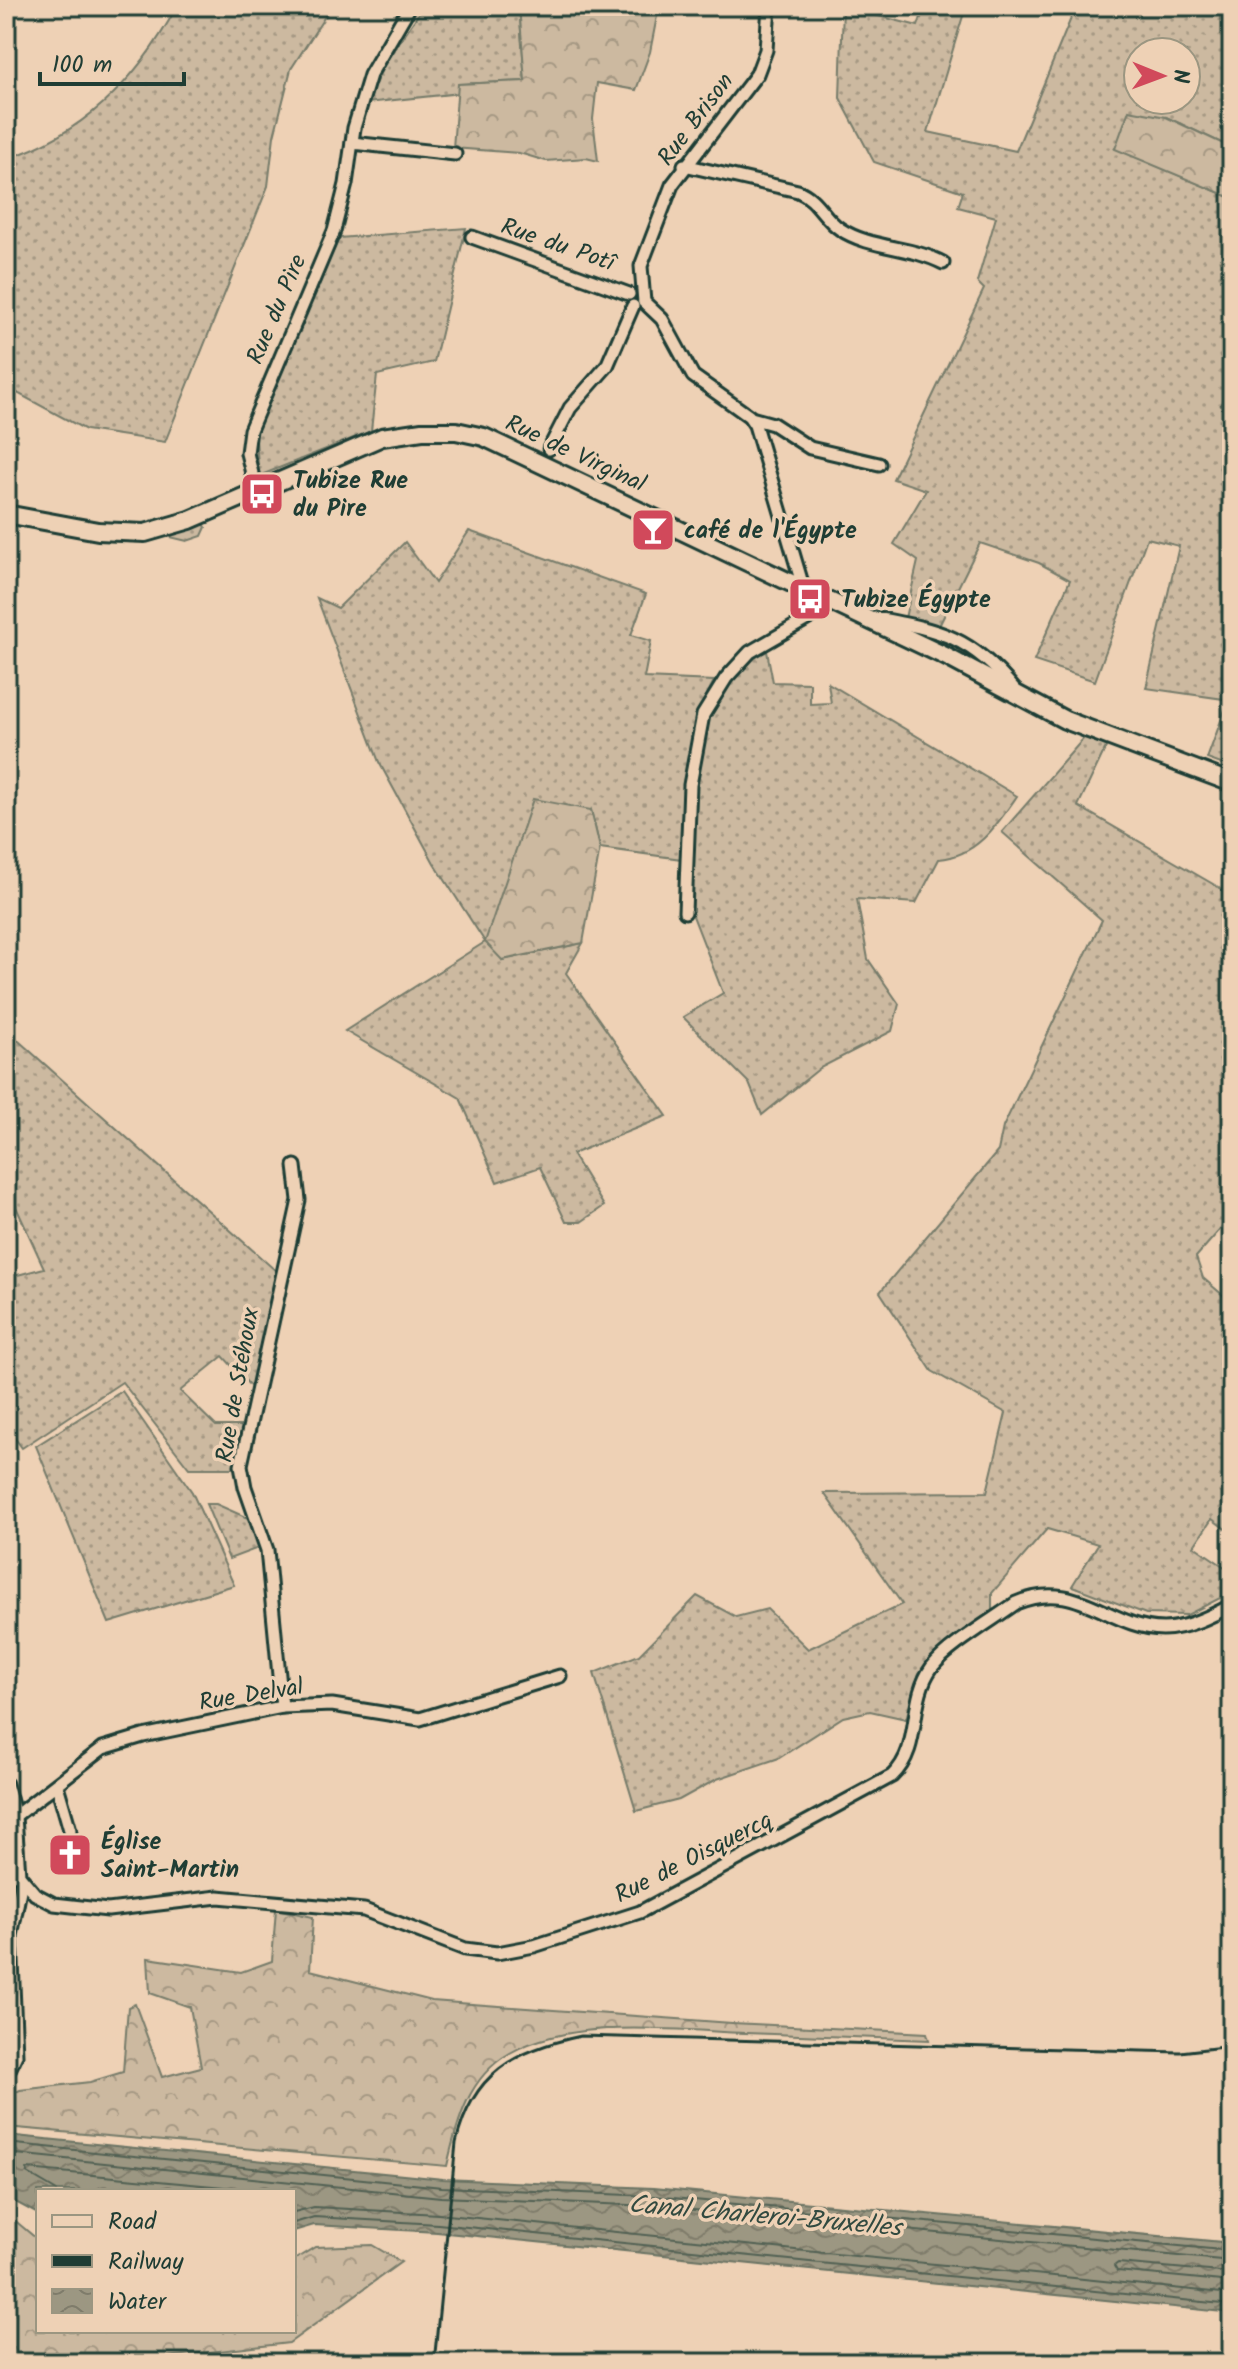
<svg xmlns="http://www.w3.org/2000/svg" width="1238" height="2369" font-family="Kalam,sans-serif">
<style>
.grass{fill:url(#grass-dots);stroke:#767b6a;stroke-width:2;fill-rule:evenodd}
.forest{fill:url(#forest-crowns);stroke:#767b6a;stroke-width:2}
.water{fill:url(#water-waves);stroke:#6a7363;stroke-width:2}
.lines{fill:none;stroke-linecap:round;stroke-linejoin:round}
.shore{stroke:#516153;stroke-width:2}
.street-casing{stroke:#1f3d34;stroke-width:17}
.secondary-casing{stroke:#1f3d34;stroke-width:22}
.street{stroke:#eed1b5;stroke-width:11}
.secondary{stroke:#eed1b5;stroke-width:16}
.rail{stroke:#1f3d34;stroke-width:3}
.labels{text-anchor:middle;stroke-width:7;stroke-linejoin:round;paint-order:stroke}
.street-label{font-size:24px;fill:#1f3d34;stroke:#eed1b5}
.poi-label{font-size:24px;font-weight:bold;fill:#1f3d34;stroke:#eed1b5;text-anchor:start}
.water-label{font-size:26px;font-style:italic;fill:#324a40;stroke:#eed1b5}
</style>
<defs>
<pattern id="grass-dots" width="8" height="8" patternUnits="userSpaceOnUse" patternTransform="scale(2)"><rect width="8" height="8" fill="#ccb9a0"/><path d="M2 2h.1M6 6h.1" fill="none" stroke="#a59883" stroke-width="1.8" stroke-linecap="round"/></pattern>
<pattern id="forest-crowns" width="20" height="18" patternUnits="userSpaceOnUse" patternTransform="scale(2)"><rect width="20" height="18" fill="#ccb9a0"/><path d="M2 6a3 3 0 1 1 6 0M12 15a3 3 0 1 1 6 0" fill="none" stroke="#a59883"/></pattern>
<pattern id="water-waves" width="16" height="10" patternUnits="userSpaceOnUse" patternTransform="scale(2)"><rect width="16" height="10" fill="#9c9782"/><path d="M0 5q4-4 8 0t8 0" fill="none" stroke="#7f7c6b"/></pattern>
</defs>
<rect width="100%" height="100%" fill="#eed1b5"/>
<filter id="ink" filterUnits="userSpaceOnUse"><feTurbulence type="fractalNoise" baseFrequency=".0125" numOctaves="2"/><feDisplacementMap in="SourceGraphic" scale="16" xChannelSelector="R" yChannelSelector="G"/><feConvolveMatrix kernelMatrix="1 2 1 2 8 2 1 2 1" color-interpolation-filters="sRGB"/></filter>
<g filter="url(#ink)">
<g class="grass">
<path d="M 177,6 L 331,7 L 291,69 L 274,136 L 268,186 L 165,442 L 86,430 L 6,387 L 6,159 C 84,134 139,78 177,6 Z"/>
<polygon points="424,6 519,6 525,81 459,84 460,93 366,103 385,63"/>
<path d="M 925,6 L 966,6 L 928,132 L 1016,151 L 1076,6 L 1232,6 L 1232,148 L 1166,117 L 1115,148 L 1232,198 L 1232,379 L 1221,404 L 1232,422 L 1232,457 L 1220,463 L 1221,477 L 1232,484 L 1232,628 L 1222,678 L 1227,679 L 1224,699 L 1146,688 L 1179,546 L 1147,538 L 1095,681 L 1034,661 L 1070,580 L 1039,563 L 980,543 L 939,626 L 905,618 L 918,561 L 894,544 L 926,490 L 893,479 L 984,289 L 977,282 L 996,217 L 958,207 L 963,192 L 874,162 L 840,98 L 843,7 L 918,26 ZM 1138,52 L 1186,52 L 1186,100 L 1138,100 Z"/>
<polygon points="466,228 434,362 377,375 371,431 259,476 255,429 339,238"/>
<polygon points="201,520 206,527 202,536 187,541 170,537 169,534"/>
<path d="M 469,531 L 646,594 L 631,635 L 651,641 L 644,678 L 714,681 C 684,735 686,798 682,859 L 600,848 L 591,810 L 503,960 L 583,943 L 566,973 L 667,1116 L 572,1154 L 604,1206 L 581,1222 L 566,1222 L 540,1167 L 497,1182 L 460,1098 L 345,1031 L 485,942 L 434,863 L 379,762 L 317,598 L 338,608 L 405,542 L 435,583 Z"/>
<polygon points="912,630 959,642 1002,679"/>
<path d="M 766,646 L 773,682 L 810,683 L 810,704 L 831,703 L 828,683 L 1017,796 C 997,825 977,856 939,859 L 916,903 L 857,899 L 868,959 L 899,1004 L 892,1031 L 820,1068 L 762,1115 L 749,1083 L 683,1017 L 723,993 L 690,908 L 694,790 L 708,717 L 739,671 Z"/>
<polygon points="1227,704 1232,705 1232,768 1207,759"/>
<polygon points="1084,738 1107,745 1078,806 1232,895 1232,1216 1196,1257 1203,1278 1232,1303 1232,1534 1212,1519 1194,1546 1232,1572 1232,1592 1187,1615 1146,1614 1072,1586 1098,1544 1047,1529 992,1593 992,1616 946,1645 919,1673 906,1719 870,1711 843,1717 779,1758 717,1779 679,1800 636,1811 594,1673 639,1655 697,1596 736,1617 767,1609 808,1649 902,1604 824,1493 987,1492 1006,1413 932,1371 880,1292 998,1151 1003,1127 1102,920 1002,832"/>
<polygon points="11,1034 276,1271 252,1388 223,1356 180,1391 216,1426 244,1426 236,1468 189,1468 122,1382 22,1448 6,1426 6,1278 44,1268 6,1185 6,1038"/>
<polygon points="122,1391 192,1492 234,1585 109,1623 36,1446"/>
<polygon points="206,1504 216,1504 250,1519 261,1547 229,1559"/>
</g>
<g class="forest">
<polygon points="519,6 659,6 650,52 636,90 597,83 593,119 598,161 586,158 546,161 519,153 453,148 458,84 525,81"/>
<polygon points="1129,110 1166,117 1232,148 1232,198 1115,149"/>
<polygon points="533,799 591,810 600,848 583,943 502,960 485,942"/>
<path d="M 276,1909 L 313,1917 L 310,1970 L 432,2001 L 732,2023 L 927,2033 L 929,2040 C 867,2038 806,2035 745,2033 C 674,2030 574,2017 510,2053 C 468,2077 457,2122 447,2166 L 6,2127 L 6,2097 L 20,2090 L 90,2082 L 123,2072 L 128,2007 L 135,2004 L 162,2077 L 201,2067 L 190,2007 L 150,1993 L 148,1958 L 241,1972 L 272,1961 Z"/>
<polygon points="6,2213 38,2240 38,2331 294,2331 294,2260 315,2247 372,2245 401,2262 289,2343 113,2363 6,2363"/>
</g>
<polygon class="water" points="6,2135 443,2179 653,2188 1232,2243 1232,2313 437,2232 314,2225 294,2231 294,2191 38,2191 38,2214 6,2197"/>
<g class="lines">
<g class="shore">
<polyline points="6,2143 442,2187 652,2196 1232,2251"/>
<polyline points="6,2153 441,2197 652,2206 1232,2261"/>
<polyline points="57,2191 28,2174 27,2169 267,2191"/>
<polyline points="294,2212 314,2207 438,2214 1232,2294"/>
<polyline points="294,2223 314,2217 438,2224 1232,2305"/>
<polyline points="1232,2273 1118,2263 1114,2266 1117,2271 1232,2282"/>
</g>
<g class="street-casing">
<g id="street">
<polyline points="352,143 455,154"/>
<path d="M 684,165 L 798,191 C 818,199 823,218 840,229 C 870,249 911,246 943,263"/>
<polyline points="472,237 629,294"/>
<polyline points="644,302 662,319 693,376 749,416 755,425 804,590"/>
<polyline points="644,302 641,266 672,185 757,74 766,50 769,6"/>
<polyline points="751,418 773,424 810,448 879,464"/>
<polyline points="549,449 570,408 607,366 633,306"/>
<polyline points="256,490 247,453 250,430 334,231 346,184 354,128 370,75 410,6"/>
<path d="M 875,618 C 941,630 972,637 1015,690"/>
<polyline points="685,912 690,785 703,715 726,678 750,652 835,603"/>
<polyline points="282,1707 267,1550 245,1487 241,1465 299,1200 295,1166"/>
<path d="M 6,1784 L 15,1816 L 19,1875 L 35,1894 L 54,1904 L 108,1910 L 218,1897 L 364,1910 L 465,1949 L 497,1953 L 534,1946 L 640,1912 L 892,1776 C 923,1747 907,1701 932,1667 C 948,1646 993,1620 1016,1603 C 1077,1577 1108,1628 1163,1629 C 1186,1629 1212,1616 1232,1605"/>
<polyline points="57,1785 70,1830"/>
<polyline points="15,1816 103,1748 143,1736 282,1707 332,1705 420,1719 560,1676"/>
<polyline points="6,1874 19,1875"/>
<polyline points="6,2076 16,2055 11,1936 22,1880"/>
</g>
</g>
<g class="secondary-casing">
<polyline id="secondary" points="6,514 98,531 145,533 190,520 382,437 422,431 456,431 484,437 945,656 1065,720 1232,783"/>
</g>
<use href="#street" class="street"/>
<use href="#secondary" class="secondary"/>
<path class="rail" d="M 434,2363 L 456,2143 C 472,2073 515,2050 581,2036 L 1180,2052 L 1232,2046"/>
</g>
</g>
<defs>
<g id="bus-square" transform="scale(2.3)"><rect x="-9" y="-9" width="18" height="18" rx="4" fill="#d1495b" stroke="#eed1b5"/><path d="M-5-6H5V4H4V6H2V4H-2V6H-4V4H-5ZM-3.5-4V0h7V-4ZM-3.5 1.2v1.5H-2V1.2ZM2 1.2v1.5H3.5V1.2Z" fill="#fff"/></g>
<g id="bar-square" transform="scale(2.3)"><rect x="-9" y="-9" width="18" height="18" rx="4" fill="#d1495b" stroke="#eed1b5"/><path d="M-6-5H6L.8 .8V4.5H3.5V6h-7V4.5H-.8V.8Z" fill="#fff"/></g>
<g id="church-square" transform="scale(2.3)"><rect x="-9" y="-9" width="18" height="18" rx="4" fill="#d1495b" stroke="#eed1b5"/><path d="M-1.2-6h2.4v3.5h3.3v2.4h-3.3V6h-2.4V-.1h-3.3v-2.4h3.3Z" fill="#fff"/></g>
</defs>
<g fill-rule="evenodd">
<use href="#bus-square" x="262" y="494"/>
<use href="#bar-square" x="653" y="530"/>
<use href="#bus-square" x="810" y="599"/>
<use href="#church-square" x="70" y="1855"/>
</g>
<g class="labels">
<g class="street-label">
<text transform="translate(695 119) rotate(-53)" y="8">Rue Brison</text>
<text transform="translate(558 244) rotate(19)" y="8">Rue du Potî</text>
<text transform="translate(276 309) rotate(-67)" y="8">Rue du Pire</text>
<text transform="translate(576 453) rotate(25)" y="8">Rue de Virginal</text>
<text transform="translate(237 1385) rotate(-80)" y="8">Rue de Stéhoux</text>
<text transform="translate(251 1694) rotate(-9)" y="8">Rue Delval</text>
<text transform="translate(693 1857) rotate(-27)" y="8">Rue de Oisquercq</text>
</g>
<g class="poi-label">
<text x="293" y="488">Tubize Rue<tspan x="293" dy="28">du Pire</tspan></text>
<text x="684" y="538">café de l'Égypte</text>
<text x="841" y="607">Tubize Égypte</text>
<text x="101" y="1849">Église<tspan x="101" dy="28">Saint-Martin</tspan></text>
</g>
<g class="water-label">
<text transform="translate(765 2215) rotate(5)" y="9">Canal Charleroi-Bruxelles</text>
</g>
</g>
<rect width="1238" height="2369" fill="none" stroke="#eed1b5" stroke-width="32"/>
<rect x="16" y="16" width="1206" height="2337" fill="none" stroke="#1f3d34" stroke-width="3" filter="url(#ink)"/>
<rect x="36" y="2189" width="260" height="144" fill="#eed1b5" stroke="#9b9681" stroke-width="2"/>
<rect x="52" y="2215" width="40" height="12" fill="#eed1b5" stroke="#9b9681" stroke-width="2"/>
<text x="108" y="2229" font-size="24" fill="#1f3d34">Road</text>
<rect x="52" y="2255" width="40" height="12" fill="#1f3d34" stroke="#9b9681" stroke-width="2"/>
<text x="108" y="2269" font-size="24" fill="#1f3d34">Railway</text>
<rect x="52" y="2289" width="40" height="24" fill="url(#water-waves)" stroke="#9b9681" stroke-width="2"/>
<text x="108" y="2309" font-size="24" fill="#1f3d34">Water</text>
<g transform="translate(1162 76) rotate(91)"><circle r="38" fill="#eed1b5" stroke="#9b9681" stroke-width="2"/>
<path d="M0-6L14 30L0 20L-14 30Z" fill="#d1495b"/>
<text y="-12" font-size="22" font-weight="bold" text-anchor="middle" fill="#1f3d34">N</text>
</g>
<path d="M40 72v12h144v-12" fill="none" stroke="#1f3d34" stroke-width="4"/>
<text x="52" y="72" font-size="24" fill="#1f3d34" stroke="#eed1b5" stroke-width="6" paint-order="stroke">100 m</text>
</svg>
